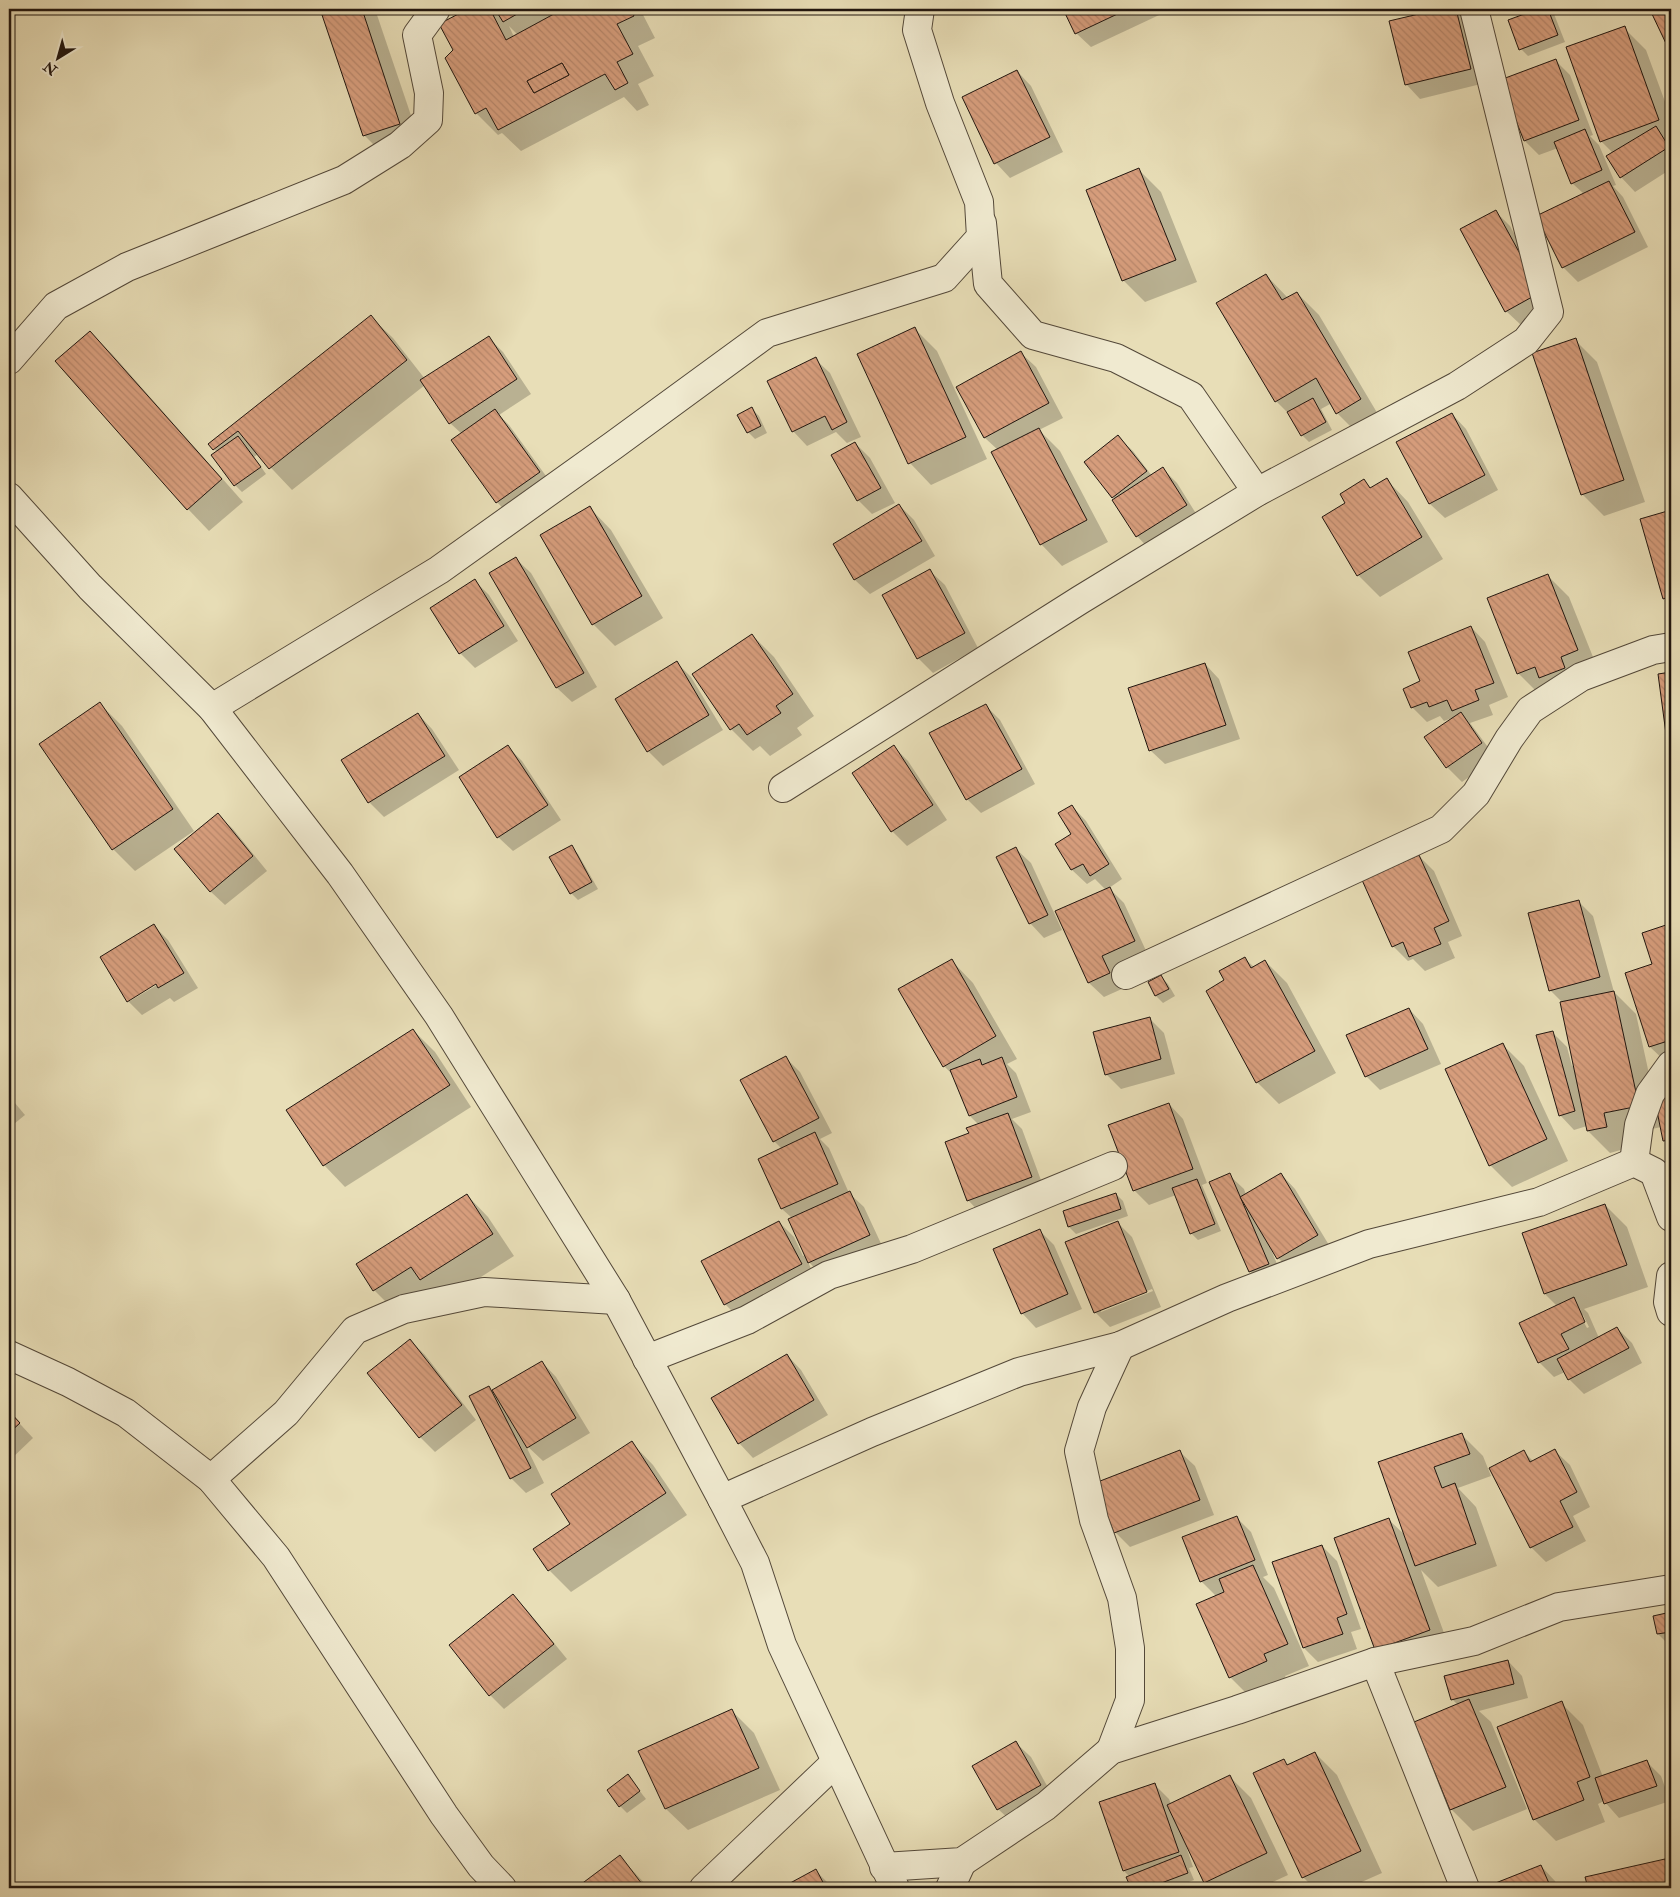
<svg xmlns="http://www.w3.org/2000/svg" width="1680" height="1897" font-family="'IM FELL Double Pica',serif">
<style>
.shadow{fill:#0003;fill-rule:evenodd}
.building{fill:url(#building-back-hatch);stroke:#21160f;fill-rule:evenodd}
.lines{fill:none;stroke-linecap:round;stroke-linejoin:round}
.street-casing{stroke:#534839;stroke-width:30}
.street{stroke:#f0ead0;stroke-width:28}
</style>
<defs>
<pattern id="building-back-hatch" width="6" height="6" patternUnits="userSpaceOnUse" patternTransform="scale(1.25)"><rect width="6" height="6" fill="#d69d7c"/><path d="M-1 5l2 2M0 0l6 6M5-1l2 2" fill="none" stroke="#b7866a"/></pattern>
</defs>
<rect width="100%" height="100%" fill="#e8deb7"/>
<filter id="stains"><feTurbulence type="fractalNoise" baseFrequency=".004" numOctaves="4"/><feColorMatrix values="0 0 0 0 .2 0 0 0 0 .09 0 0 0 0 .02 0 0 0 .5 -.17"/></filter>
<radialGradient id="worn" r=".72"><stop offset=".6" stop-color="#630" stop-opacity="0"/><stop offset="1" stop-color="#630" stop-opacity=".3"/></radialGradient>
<g class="shadow">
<polygon points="321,9 375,9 421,145 386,157 364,135"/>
<path d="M 471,9 L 492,9 L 501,17 L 497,9 L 548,9 L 552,16 L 561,11 L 559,9 L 640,9 L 655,38 L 638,46 L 654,76 L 638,84 L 649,105 L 637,111 L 624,97 L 521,151 L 502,133 L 498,135 L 476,113 L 455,50 L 441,25 ZM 509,26 L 518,35 L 514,37 Z"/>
<polygon points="1065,9 1172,9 1091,47 1076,33"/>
<polygon points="1445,9 1457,9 1470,21 1485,83 1420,99 1406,84 1390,22"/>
<polygon points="1542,9 1549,9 1554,14 1565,42 1528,56 1521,49 1510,20"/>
<polygon points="1624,28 1646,50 1671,118 1671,169 1635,192 1621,177 1613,153 1601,141"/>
<polygon points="1555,60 1570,75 1593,135 1590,136 1599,145 1616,185 1613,186 1623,197 1648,247 1578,282 1563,267 1584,194 1572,183 1558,148 1539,155 1525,141"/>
<polygon points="1017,71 1031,86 1063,152 1010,178 996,163"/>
<polygon points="1139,170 1161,192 1197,282 1145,302 1123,280"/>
<polygon points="1496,212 1510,226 1554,307 1521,325 1506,311"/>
<polygon points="1266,275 1288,298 1297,293 1319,315 1382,421 1359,435 1337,413 1332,403 1321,409 1332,430 1309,442 1302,435 1291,416 1276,401 1217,304"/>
<polygon points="371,317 393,338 425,379 488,337 503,352 531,394 499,415 509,425 554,487 511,517 497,502 453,440 462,434 450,423 425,385 292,490 258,454 254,457 266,474 242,492 235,485 217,452 210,444"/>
<polygon points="915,329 937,351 987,459 931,485 910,463"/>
<polygon points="90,332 112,354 243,502 209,531 188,509"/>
<polygon points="1575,340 1597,362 1645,502 1604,516 1582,494"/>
<polygon points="1021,353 1036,367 1063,418 1039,430 1060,451 1108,542 1062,566 1041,544 998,450 985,438"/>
<polygon points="815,359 830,373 861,437 847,443 836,432 807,446 793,431"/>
<polygon points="752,409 759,416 767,433 755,439 748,432"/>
<polygon points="1452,414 1466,429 1498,490 1445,518 1430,504 1397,442"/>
<polygon points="1118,437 1133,451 1152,476 1163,469 1177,483 1200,520 1151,551 1137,536 1115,499 1086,462"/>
<polygon points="855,443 870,458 895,503 872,514 858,500"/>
<polygon points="1387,480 1408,502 1443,559 1380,597 1358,575 1347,503 1364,481 1372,489"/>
<polygon points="899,505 914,520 935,556 870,594 855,580 834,544"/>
<polygon points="590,508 611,530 663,618 615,646 593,624"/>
<polygon points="1671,512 1671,605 1664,598 1641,520"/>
<polygon points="516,559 531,573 597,687 572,702 557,688 490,573"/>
<polygon points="930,571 945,585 978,648 933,673 918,658"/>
<polygon points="1547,575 1569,597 1599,672 1540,695 1518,673"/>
<polygon points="475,581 489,595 518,641 475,668 460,653"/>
<polygon points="1471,627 1485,642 1508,697 1489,705 1493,715 1470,723 1496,758 1462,782 1447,767 1426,738 1455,717 1444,721 1440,716 1427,722 1412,707"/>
<polygon points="752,635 774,657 814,716 797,728 802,735 770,756 760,746 753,751 731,729 694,674"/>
<polygon points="677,663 691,677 723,730 663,766 648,751 617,699"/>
<polygon points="1205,664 1219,679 1240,739 1165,764 1150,750"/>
<polygon points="1671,674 1671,764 1660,675"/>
<polygon points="100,704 122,726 194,831 135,871 113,849 41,745"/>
<polygon points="985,705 1000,720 1035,784 981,813 967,799"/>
<polygon points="418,714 432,729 459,770 384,817 369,802 343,761"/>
<polygon points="508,747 522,761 561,820 513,851 498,837"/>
<polygon points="894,747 908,761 947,820 907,846 892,831"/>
<polygon points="1072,806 1086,821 1122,879 1109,888 1124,903 1148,955 1124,988 1104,997 1089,983 1056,912 1106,890 1095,879 1087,884 1072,870 1057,844 1073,835"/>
<polygon points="218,815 233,829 267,871 225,905 210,891"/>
<polygon points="571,847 578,854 598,889 578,900 571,893"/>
<polygon points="1016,849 1031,863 1062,930 1044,938 1030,923"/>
<polygon points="1419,856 1434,871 1462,936 1448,942 1455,958 1425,971 1413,959 1408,961 1393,946"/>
<polygon points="1578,901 1593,916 1614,992 1636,1014 1654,1097 1671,1094 1671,1148 1664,1140 1661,1127 1625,1135 1628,1148 1610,1153 1588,1131 1587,1126 1574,1130 1560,1115 1552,1032 1567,1047 1572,1066 1574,1065 1563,1003 1550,990"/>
<path d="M 154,926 L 168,940 L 198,988 L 174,1002 L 170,998 L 142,1015 L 128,1001 ZM 161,980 L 162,982 L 130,1001 L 130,998 Z"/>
<polygon points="1665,927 1671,933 1671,1059 1665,1061 1650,1047 1627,974 1654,965"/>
<polygon points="1245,959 1254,967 1265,961 1287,983 1336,1073 1279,1104 1257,1082 1226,981"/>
<polygon points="952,961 973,983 1017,1059 1007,1064 1016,1073 1031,1112 1012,1119 1022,1129 1045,1191 982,1215 968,1200 970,1134 979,1125 970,1116 955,1077 944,1066"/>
<polygon points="1161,977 1168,984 1175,996 1163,1003 1156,996 1150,983"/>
<polygon points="1409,1009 1423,1024 1441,1064 1380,1090 1366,1076"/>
<polygon points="1149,1018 1164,1033 1175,1074 1121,1089 1106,1074"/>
<polygon points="413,1030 435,1052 471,1107 345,1187 324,1165"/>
<polygon points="1502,1044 1524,1066 1568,1161 1512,1187 1490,1165"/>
<polygon points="786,1058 800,1072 832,1133 820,1139 829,1148 849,1193 864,1207 884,1250 823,1277 807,1260 816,1279 739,1318 725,1304 779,1222 794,1237 803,1256 805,1255 792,1218 782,1209 760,1159 782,1149 774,1141"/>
<polygon points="9,1096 25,1115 9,1128"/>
<polygon points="1169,1104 1183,1119 1207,1183 1202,1185 1221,1231 1198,1240 1191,1233 1176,1195 1149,1205 1134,1190"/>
<polygon points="1281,1174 1295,1189 1332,1250 1293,1272 1278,1258 1270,1244 1269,1245 1283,1278 1265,1286 1250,1271 1229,1175 1244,1189 1246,1195"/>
<polygon points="1116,1194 1123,1201 1128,1216 1076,1234 1069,1227 1064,1212"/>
<polygon points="467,1195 488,1217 514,1256 443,1301 396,1312 374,1290"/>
<path d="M 1605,1205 L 1627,1227 L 1648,1287 L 1584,1309 L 1588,1313 L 1599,1338 L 1617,1328 L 1632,1343 L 1642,1363 L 1584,1394 L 1569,1379 L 1565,1372 L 1554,1377 L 1539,1362 L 1521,1323 L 1557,1306 L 1545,1294 ZM 1580,1315 L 1583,1315 L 1589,1327 L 1587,1328 Z"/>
<path d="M 1117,1222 L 1132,1237 L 1161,1307 L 1110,1327 L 1095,1312 ZM 1152,1289 L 1153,1291 L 1101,1312 L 1101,1309 Z"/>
<polygon points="1040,1231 1054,1245 1082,1309 1036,1328 1022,1313"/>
<polygon points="410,1340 425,1355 476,1420 435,1452 420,1437 369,1373"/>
<polygon points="787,1355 801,1370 828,1415 753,1458 739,1443 712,1398"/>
<polygon points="542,1362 556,1377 590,1433 543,1461 525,1444 544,1483 526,1493 511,1478 489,1388 493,1391"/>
<polygon points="9,1412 33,1438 9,1461"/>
<polygon points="1462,1435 1483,1456 1491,1476 1458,1488 1476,1507 1497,1566 1438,1587 1421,1570 1451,1652 1398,1671 1336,1539 1389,1520 1406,1536 1380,1463"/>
<polygon points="632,1443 653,1465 687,1515 571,1592 549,1570 572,1524"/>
<polygon points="1555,1451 1570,1465 1590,1507 1573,1516 1586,1541 1546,1562 1531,1547 1524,1452 1534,1462"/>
<polygon points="1180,1452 1195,1466 1214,1515 1130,1547 1115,1532"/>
<polygon points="1236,1517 1251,1532 1268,1575 1263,1577 1274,1588 1309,1666 1285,1676 1288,1683 1252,1699 1230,1677 1217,1597 1201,1581"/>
<polygon points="1322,1546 1337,1561 1361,1629 1351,1632 1357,1649 1318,1662 1304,1648"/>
<polygon points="512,1595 527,1610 567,1659 504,1709 490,1695"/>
<polygon points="1671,1613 1671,1647 1658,1634 1655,1617"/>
<polygon points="1508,1661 1522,1676 1528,1698 1479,1711 1491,1722 1527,1809 1473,1831 1451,1809 1458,1705 1452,1699"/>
<polygon points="1561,1703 1583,1725 1603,1777 1647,1762 1661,1776 1670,1801 1619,1818 1604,1801 1598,1804 1605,1822 1556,1841 1534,1819"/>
<polygon points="732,1711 754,1733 780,1790 688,1830 666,1809"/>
<polygon points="1016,1743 1031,1757 1055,1800 1013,1823 998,1809"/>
<polygon points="1315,1753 1337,1775 1382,1873 1348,1888 1314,1888 1303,1877 1284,1761 1289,1766"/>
<polygon points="628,1776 646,1799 627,1813 620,1806"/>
<polygon points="1229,1776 1251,1798 1288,1875 1260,1888 1211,1888 1205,1882 1186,1843 1185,1843 1193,1867 1189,1868 1194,1880 1173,1888 1132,1888 1128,1877 1130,1877 1124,1871 1101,1803 1155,1785 1169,1799 1171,1804"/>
<polygon points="620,1857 649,1888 578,1888"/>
<polygon points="1665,1860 1671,1867 1671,1888 1589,1888 1587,1878"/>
<polygon points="1541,1866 1555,1881 1558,1888 1487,1888"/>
<polygon points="816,1871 833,1888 783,1888"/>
</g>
<g class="building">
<polygon points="320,9 362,9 400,124 363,136"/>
<path d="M 468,9 L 490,9 L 506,40 L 563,9 L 631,9 L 634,16 L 617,24 L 633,54 L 617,62 L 628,83 L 615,90 L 605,74 L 498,130 L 486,108 L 475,114 L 445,58 L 453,50 L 439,24 ZM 562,63 L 569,75 L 534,93 L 527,81 Z"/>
<polygon points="495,9 526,9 503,22"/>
<polygon points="1063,9 1128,9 1075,34"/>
<polygon points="1440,9 1456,9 1471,69 1405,85 1389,21"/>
<polygon points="1538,9 1548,9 1558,35 1519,50 1508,20"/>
<polygon points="1663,9 1671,9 1671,54 1652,14"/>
<polygon points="1625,26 1659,120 1600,142 1566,47"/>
<polygon points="1556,59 1579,120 1524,141 1500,80"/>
<polygon points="562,63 569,75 534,93 527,81"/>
<polygon points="1017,70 1050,137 994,164 962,97"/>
<polygon points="1656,126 1669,147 1620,178 1606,156"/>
<polygon points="1585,129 1602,170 1571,184 1554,142"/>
<polygon points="1139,168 1176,260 1122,281 1086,190"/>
<polygon points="1609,181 1635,232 1562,268 1536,216"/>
<polygon points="1496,210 1541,292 1505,312 1460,229"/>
<polygon points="1266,274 1282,300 1297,292 1361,399 1336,414 1316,378 1275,402 1216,303"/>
<polygon points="371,315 407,360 269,469 238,431 213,450 208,444"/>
<polygon points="915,327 966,437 908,464 857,354"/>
<polygon points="90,331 222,479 187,510 55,361"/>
<polygon points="489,336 517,379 449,424 420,380"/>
<polygon points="1576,338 1624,480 1581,495 1532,353"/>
<polygon points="1021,351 1049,403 984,438 956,387"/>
<polygon points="816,357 847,422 832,430 825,416 792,432 767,381"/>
<polygon points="1313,398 1326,422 1301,436 1287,412"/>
<polygon points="752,407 761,426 747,433 737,415"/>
<polygon points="495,409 540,472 496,503 451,440"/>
<polygon points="1452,413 1485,475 1429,504 1396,442"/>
<polygon points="1039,428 1087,520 1040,545 991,452"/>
<polygon points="1118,435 1147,471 1112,498 1084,462"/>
<polygon points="238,436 261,467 234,486 211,455"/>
<polygon points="855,442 881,488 857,501 831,455"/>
<polygon points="1163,467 1187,505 1136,537 1112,500"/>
<polygon points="1387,478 1422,537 1357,576 1322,517 1345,503 1340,494 1364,479 1370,488"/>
<polygon points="899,504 922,541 854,580 833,544"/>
<polygon points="590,506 642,596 592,625 540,535"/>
<polygon points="1671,510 1671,596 1663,599 1640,519"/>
<polygon points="516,557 584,673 556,688 489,573"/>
<polygon points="930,569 965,633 917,659 882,595"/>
<polygon points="1548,574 1578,650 1561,657 1565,668 1539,678 1535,667 1517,674 1487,598"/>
<polygon points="475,579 504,626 459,654 430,608"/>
<polygon points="1471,626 1494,683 1475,690 1479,700 1452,711 1447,700 1429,707 1427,702 1411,708 1403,689 1420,681 1408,652"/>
<polygon points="752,634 793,694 776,706 781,713 747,735 739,724 730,730 692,674"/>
<polygon points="677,661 709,715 647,752 615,699"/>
<polygon points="1205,663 1226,725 1149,751 1128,688"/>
<polygon points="1671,672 1671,764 1670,764 1658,674"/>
<polygon points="100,702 173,809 112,850 39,744"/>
<polygon points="986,704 1022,769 966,800 929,733"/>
<polygon points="1461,712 1482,743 1446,768 1424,737"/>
<polygon points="418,713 445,756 368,803 341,760"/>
<polygon points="508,745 548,805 497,838 459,777"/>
<polygon points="894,745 933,805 891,832 852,773"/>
<polygon points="1072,805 1109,864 1090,876 1083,864 1071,870 1055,844 1071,834 1058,813"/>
<polygon points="218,813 253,856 210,892 174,849"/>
<polygon points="572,845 592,882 570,894 549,857"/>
<polygon points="1016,847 1048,915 1029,924 996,857"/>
<polygon points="1419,855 1449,921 1434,928 1441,944 1409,957 1403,942 1392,947 1362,880"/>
<polygon points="1110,887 1135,941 1102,956 1110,973 1088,983 1055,911"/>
<polygon points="1579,900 1600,977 1549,991 1528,913"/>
<polygon points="154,924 184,973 158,988 156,984 127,1002 100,957"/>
<polygon points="1666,925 1671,943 1671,1040 1649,1047 1625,973 1652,964 1642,933"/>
<polygon points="1245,957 1251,968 1265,960 1315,1051 1256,1083 1206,991 1224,980 1219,971"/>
<polygon points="952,959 996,1036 943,1067 898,989"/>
<polygon points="1161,975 1169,989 1155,996 1148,982"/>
<polygon points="1614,991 1639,1106 1604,1113 1607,1127 1587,1131 1560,1002"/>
<polygon points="1409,1008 1428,1049 1365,1077 1346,1035"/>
<polygon points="1150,1017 1161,1059 1105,1075 1093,1032"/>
<polygon points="413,1029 450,1085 323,1166 286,1110"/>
<polygon points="1553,1031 1575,1111 1559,1116 1536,1035"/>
<polygon points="1503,1043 1547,1139 1489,1166 1445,1069"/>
<polygon points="786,1056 819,1118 773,1142 740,1080"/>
<polygon points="1002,1057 1017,1097 969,1116 950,1070 980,1059 982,1065"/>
<polygon points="1671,1093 1671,1140 1663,1141 1654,1096"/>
<polygon points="1169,1103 1193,1169 1133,1191 1108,1125"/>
<polygon points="1008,1113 1032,1177 967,1201 945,1142 969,1133 966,1128"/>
<polygon points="815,1132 838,1184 781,1209 758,1159"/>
<polygon points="1230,1173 1269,1264 1249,1272 1209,1182"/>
<polygon points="1281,1173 1318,1235 1277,1259 1240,1197"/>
<polygon points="1197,1179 1215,1224 1190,1234 1172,1188"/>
<polygon points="850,1191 870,1235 808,1263 788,1219"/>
<polygon points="1116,1193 1121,1209 1068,1227 1063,1211"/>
<polygon points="467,1194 493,1234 420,1280 411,1267 373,1291 356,1264"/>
<polygon points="1605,1204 1627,1265 1544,1294 1522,1233"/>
<polygon points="779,1221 802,1264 724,1305 701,1261"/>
<polygon points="1118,1221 1147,1292 1094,1313 1065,1242"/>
<polygon points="1040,1229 1068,1294 1021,1314 993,1249"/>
<polygon points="1574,1297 1585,1322 1561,1334 1569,1349 1538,1363 1519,1323"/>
<polygon points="1617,1327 1629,1348 1568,1380 1557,1359"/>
<polygon points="410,1339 462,1405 419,1438 367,1373"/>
<polygon points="787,1354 814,1400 738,1444 711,1398"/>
<polygon points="542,1361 576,1418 527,1448 492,1390"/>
<polygon points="489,1386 531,1468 510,1479 469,1396"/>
<polygon points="9,1411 20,1423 9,1433"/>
<polygon points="1462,1433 1470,1454 1434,1467 1442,1488 1455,1483 1476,1544 1415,1566 1378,1462"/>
<polygon points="632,1441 666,1493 548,1571 533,1549 570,1524 551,1494"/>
<polygon points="1555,1449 1577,1492 1560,1501 1573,1527 1530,1548 1489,1468 1524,1450 1530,1462"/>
<polygon points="1180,1450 1200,1500 1114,1533 1095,1483"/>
<polygon points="1237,1516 1255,1560 1200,1582 1182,1537"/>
<polygon points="1389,1518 1430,1630 1375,1650 1334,1538"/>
<polygon points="1322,1545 1347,1614 1337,1618 1343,1634 1303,1648 1272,1562"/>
<polygon points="1253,1565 1288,1644 1264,1654 1267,1661 1229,1678 1196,1604 1224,1592 1219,1579"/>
<polygon points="513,1594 554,1644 489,1696 449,1645"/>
<polygon points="1671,1612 1671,1632 1657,1634 1653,1616"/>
<polygon points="1508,1660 1514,1684 1451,1700 1444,1676"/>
<polygon points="1469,1699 1506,1787 1450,1810 1414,1722"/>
<polygon points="1562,1701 1590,1777 1577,1782 1584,1800 1533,1820 1497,1727"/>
<polygon points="732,1709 759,1768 665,1809 638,1751"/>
<polygon points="1016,1741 1041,1785 997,1810 972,1766"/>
<polygon points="1315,1752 1361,1851 1302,1878 1253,1773 1284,1759 1287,1765"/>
<polygon points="1647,1760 1657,1786 1604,1804 1595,1778"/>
<polygon points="628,1774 640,1791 619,1807 607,1790"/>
<polygon points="1230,1775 1267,1853 1204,1883 1167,1805"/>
<polygon points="1155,1783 1179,1852 1123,1871 1099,1802"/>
<polygon points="620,1855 645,1888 576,1888"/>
<polygon points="1181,1855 1188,1873 1148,1888 1131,1888 1126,1877"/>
<polygon points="1665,1859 1671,1888 1588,1888 1585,1877"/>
<polygon points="1541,1865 1551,1888 1483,1888"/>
<polygon points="816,1869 826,1888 781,1888"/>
</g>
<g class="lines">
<g class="street-casing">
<g id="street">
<polyline points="982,223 988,284 1033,335 1116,358 1191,396 1257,492"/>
<polyline points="9,360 56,306 127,267 344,180 400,145 428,120 429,93 417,35 436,9"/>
<polyline points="9,497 90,587 212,708 340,874 439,1016 616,1300 722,1499 755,1563 782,1645 895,1888"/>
<polyline points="212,708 439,570 614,445 767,333 944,278 981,237 979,202 940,103 917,30 920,9"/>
<polyline points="783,788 1080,600 1257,492 1457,386 1526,341 1549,312 1474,9"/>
<polyline points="1126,975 1441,829 1476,794 1509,739 1530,710 1581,677 1653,650 1671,647"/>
<polyline points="1634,1162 1639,1125 1650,1094 1671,1065"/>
<polyline points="1671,1276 1668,1302 1671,1312"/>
<polyline points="9,1355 68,1382 126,1413 211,1479 276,1557 444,1815 481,1866 502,1888"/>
<polyline points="647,1359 747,1320 829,1275 912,1249 1113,1166"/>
<polyline points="211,1479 286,1413 355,1330 404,1309 484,1292 616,1300"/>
<polyline points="722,1499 872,1432 1019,1372 1120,1346 1227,1298 1369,1244 1539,1202 1634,1162 1654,1172 1671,1217"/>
<polyline points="1375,1662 1465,1888"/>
<polyline points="1111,1750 1130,1700 1130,1648 1122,1598 1094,1520 1079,1451 1092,1407 1120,1346"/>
<polyline points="884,1867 962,1862 1046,1806 1111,1750 1237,1710 1375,1662 1474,1641 1559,1607 1671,1589"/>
<polyline points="704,1888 836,1762"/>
<polyline points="950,1888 962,1862"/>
</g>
</g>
<use href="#street" class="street"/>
</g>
<rect width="1680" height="1897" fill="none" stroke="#e8deb7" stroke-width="30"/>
<rect x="10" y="10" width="1660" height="1877" fill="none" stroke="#21160f" stroke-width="2.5"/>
<rect x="15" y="15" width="1650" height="1867" fill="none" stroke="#21160f"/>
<g transform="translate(58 58) rotate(217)" stroke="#f0ead0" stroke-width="4" paint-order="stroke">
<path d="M0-4L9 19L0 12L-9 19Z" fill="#21160f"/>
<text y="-8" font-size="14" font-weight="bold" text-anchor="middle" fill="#21160f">N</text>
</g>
<rect width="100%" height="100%" filter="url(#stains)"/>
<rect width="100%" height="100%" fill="url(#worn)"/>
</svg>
